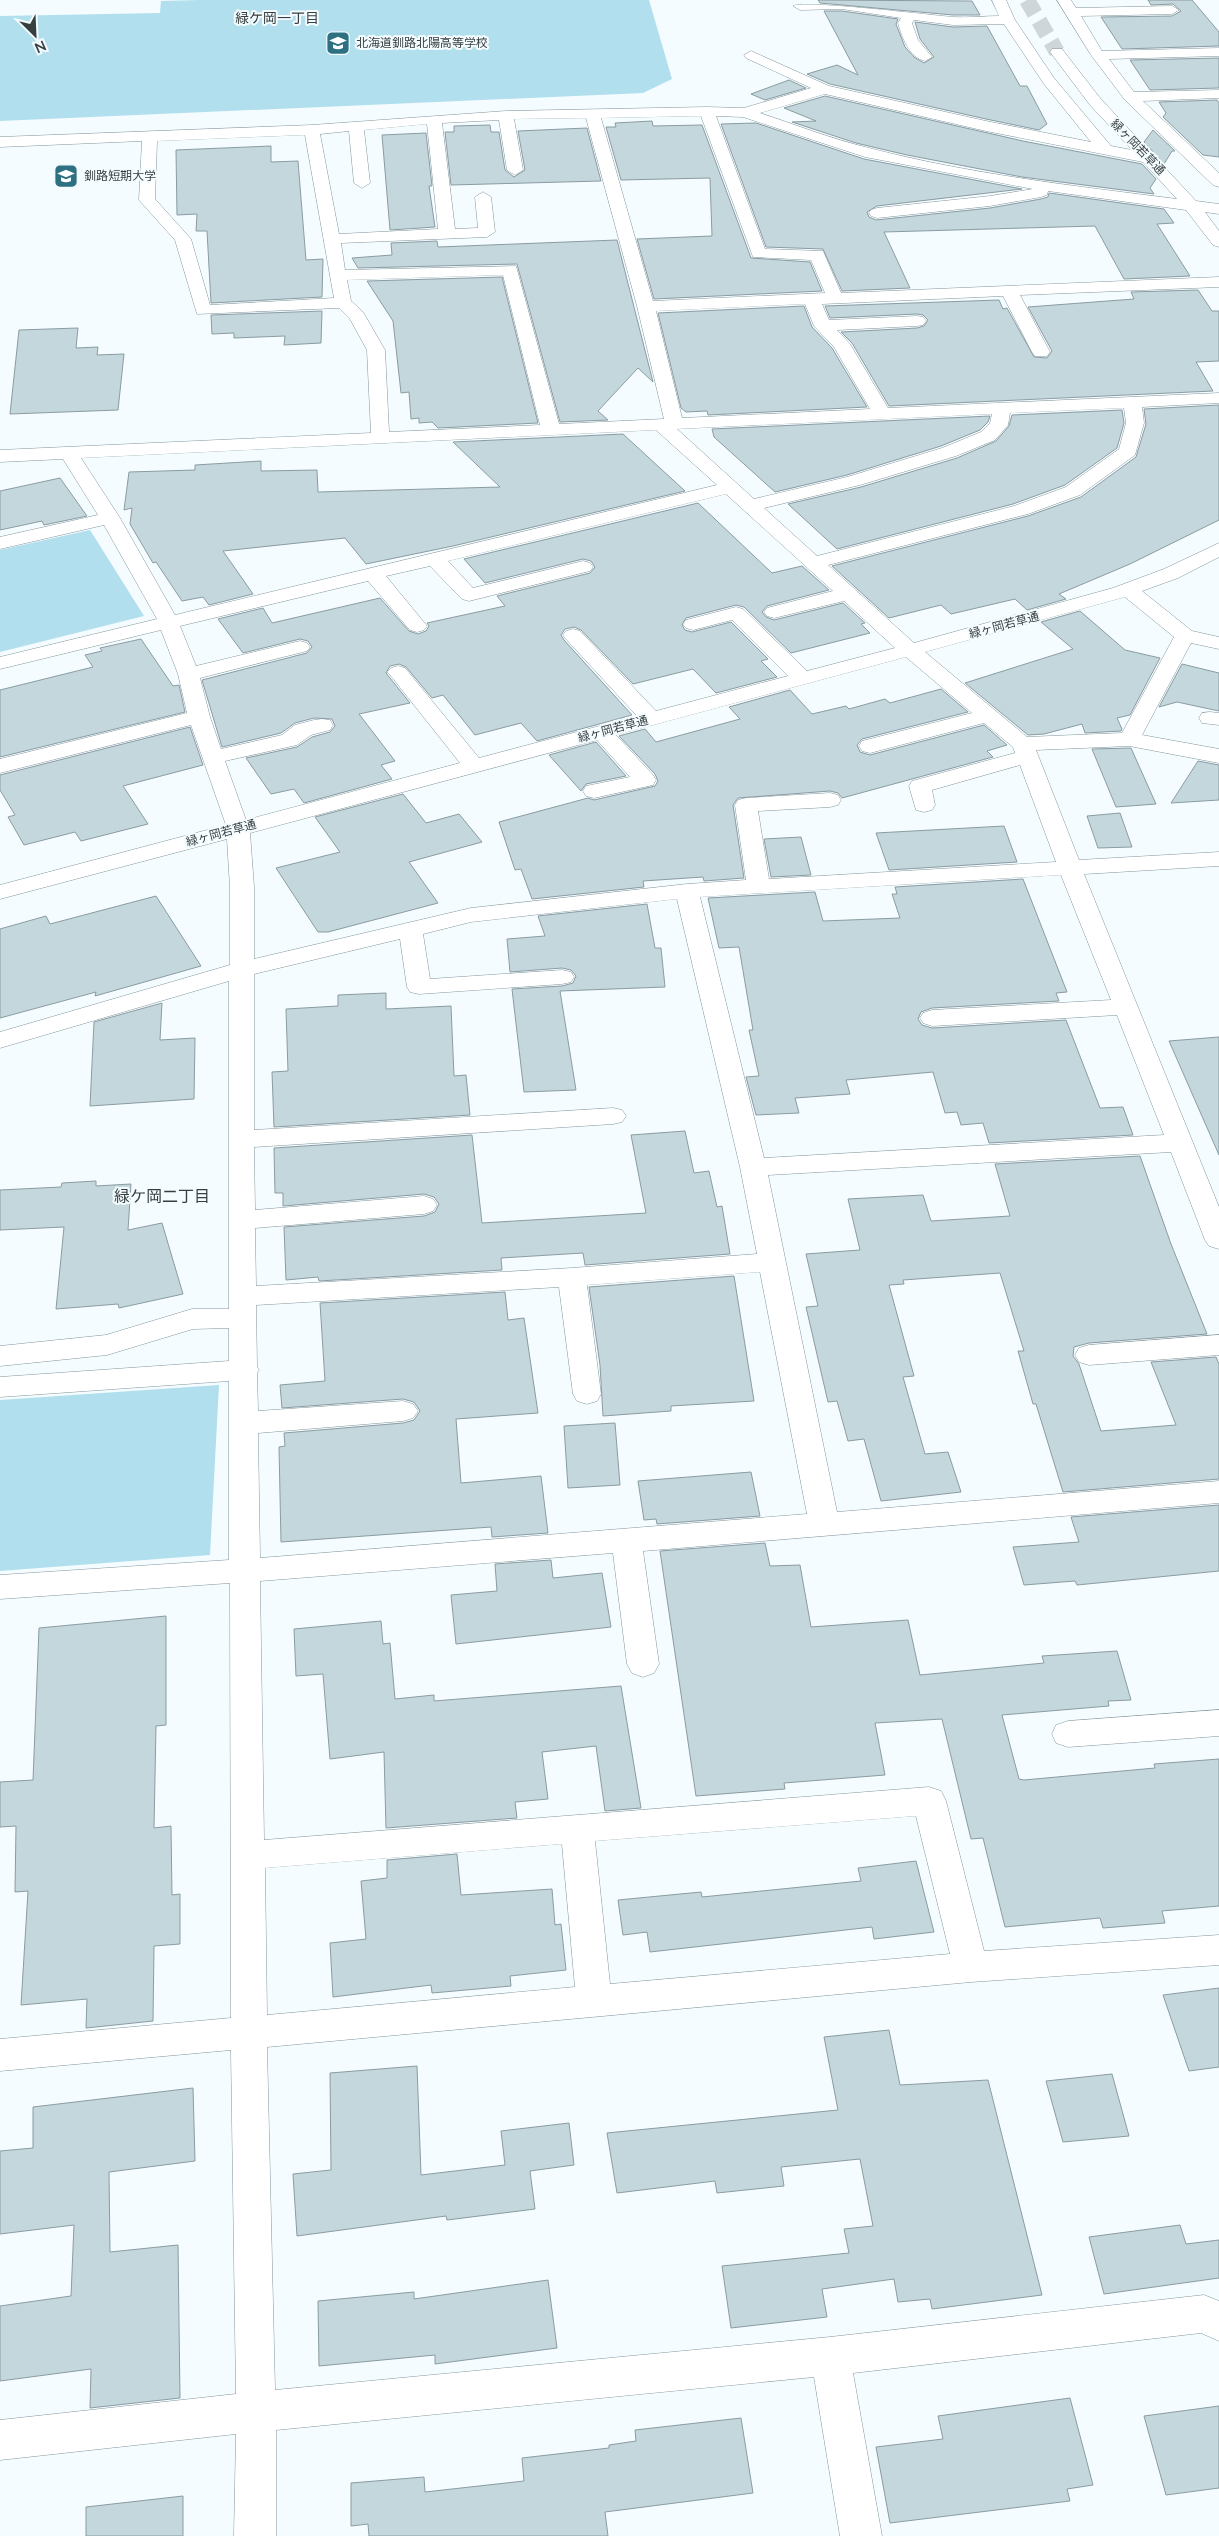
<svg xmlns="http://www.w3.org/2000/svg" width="1219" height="2536" font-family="Lato,'Noto Sans JP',sans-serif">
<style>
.green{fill:#b1dfed}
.building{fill:#c4d7dd;stroke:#8a9ca2}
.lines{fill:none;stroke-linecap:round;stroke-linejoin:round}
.minor-tunnel{stroke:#ced6d9;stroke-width:16;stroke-dasharray:16 8;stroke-linecap:butt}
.minor-casing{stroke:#83969c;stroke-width:1}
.minor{fill:#fff;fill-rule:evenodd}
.labels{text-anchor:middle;stroke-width:4;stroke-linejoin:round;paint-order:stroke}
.far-poi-label{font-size:12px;fill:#363e40;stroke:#f4fcff;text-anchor:start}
.far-street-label{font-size:12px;fill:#363e40;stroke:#f4fcff}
.far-neighbourhood-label{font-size:14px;fill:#363e40;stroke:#f4fcff}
.neighbourhood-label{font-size:16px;fill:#363e40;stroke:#f4fcff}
</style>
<rect width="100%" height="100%" fill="#f4fcff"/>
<g class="green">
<polygon points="200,0 649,0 672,79 643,93 0,121 0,16 160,13 161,1"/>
<polygon points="90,530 144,616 0,652 0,550"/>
<polygon points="219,1385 210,1555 0,1571 0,1400"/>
</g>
<g class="building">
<polygon points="818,0 972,1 980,15 953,15 820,3"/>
<polygon points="1148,0 1192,0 1219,32 1219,46 1122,49 1101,17 1172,16 1181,11 1173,4 1151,5"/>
<polygon points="824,11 842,11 898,19 896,24 905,47 914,57 924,63 934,57 920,39 915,22 953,27 987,26 1020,86 1027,86 1047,124 1039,130 986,119 830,84 807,74 837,65 858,75"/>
<polygon points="1219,58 1219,88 1150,90 1130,60"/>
<polygon points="789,80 806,88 765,100 751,94"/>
<polygon points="825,96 1023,141 1142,164 1156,179 1150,188 1154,194 1022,177 907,155 856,143 792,122 816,121 784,108"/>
<polygon points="1217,100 1219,103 1219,157 1203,155 1163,117 1166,113 1159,102"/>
<polygon points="652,121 653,126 702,125 751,258 810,262 822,291 654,299 637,239 712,236 710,178 621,180 606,127 616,127 615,123"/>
<polygon points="756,123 864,159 1022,189 877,206 867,212 869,217 876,220 990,208 1041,199 1048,197 1049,193 1164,209 1174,223 1157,224 1190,276 1124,279 1095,226 884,232 910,288 842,291 823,249 766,247 721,124"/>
<polygon points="490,125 491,132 499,132 505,170 514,177 525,170 518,131 587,128 601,181 451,185 445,132 454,132 454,126"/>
<polygon points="1153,130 1175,151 1172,151 1164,164 1144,142"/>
<polygon points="426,133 432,186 429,186 435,227 390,230 382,135"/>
<polygon points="271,146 271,162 298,161 306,260 323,259 322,297 211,303 207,231 196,231 197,214 177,215 176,150"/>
<polygon points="617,240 653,382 638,368 598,411 608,420 560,422 517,264 358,268 352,258 392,255 391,243 437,241 438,247"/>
<polygon points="502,277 538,423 438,428 432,422 419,423 419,418 411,419 409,392 401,393 393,321 367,281"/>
<polygon points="1198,290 1212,311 1219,311 1219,361 1196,362 1213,391 889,406 852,343 841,332 917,328 924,326 928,320 923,315 917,314 830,318 825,306 999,300 1003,309 1007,308 1034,357 1047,358 1052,351 1028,307 1134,299 1131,292"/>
<polygon points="804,306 812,327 832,348 867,407 708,415 707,411 686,412 681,408 658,313"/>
<polygon points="322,311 321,343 284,345 285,336 234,338 234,333 212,334 211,315"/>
<polygon points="78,328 76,348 98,347 97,355 124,354 118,410 10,414 19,330"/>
<polygon points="1219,405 1219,520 1130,564 1059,594 1066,599 1027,610 1015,599 951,614 941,605 889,618 832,566 1028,516 1081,497 1136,457 1146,424 1144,409"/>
<polygon points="1122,410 1124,423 1117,448 1065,485 1013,504 837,549 788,504 861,487 957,458 996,441 1009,426 1012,415"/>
<polygon points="990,416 988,422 980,430 941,446 847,475 775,492 714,437 712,429"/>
<polygon points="623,434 685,491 453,546 366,564 345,538 223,551 253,594 209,605 203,597 182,601 156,562 153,563 130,524 132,508 124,510 129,472 195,470 195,465 261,461 261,471 317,470 318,492 500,487 453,442"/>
<polygon points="60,478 87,516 44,525 42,521 0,530 0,491"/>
<polygon points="698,503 772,573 802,566 829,590 767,606 762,612 766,617 774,620 843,603 865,623 861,624 870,633 791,653 744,607 736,605 686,618 682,625 685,630 692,632 731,622 768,659 761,661 777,677 716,693 693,669 633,684 581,630 574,627 565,629 561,635 564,640 632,715 537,741 521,723 475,735 443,695 432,698 406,667 399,664 390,666 386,673 410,703 359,714 395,761 381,765 392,779 304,803 294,789 271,794 246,758 297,747 312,737 330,732 335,726 332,719 314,718 295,723 281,733 222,747 202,680 307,653 312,647 308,641 300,639 243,653 218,619 263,608 272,623 380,598 409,631 418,634 426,631 429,626 427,623 505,606 497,596 590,573 595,567 591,561 583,559 485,583 464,559"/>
<polygon points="1080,611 1125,650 1160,658 1130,715 1117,718 1122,729 1121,731 1085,733 1082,724 1044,734 1028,735 965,683 1073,649 1041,622"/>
<polygon points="141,639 173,686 179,685 185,712 0,757 0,690 93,667 85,655 102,651 100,648"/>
<polygon points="1182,664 1219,673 1219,711 1177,702 1159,707"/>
<polygon points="941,689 968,712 862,739 857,745 860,752 870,755 984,725 1007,745 987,751 993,757 842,798 838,793 830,791 738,798 733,805 744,878 704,881 703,877 643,881 644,887 532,899 521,869 515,870 499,822 588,798 594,800 655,786 658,781 655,774 619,736 645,729 656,742 740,719 729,707 790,690 812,714 846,706 849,709 885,699 890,703"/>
<polygon points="190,727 203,765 123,786 148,824 81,841 75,832 24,845 8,817 15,815 0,790 0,775"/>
<polygon points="596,742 626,776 586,784 581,791 549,755"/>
<polygon points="1131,748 1156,804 1116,807 1092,749"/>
<polygon points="1198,761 1219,765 1219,800 1171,803"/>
<polygon points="403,794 426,823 459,814 482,842 409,862 438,903 328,932 318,932 276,868 340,852 315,817"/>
<polygon points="1120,813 1132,847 1098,848 1087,816"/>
<polygon points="1004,826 1017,862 889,870 876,833"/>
<polygon points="801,837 811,875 771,877 764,839"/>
<polygon points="1023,879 1067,992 1056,993 1059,1001 932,1008 921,1012 918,1019 922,1025 932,1028 1066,1020 1100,1108 1123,1107 1133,1135 989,1143 983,1123 961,1125 957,1112 945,1113 933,1072 846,1080 850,1094 795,1098 799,1113 756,1115 746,1077 759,1076 749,1030 753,1030 739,947 719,948 708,898 815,892 823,921 900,918 892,894 897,894 895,887"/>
<polygon points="156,896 201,966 95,996 96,992 0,1018 0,929 46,916 50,924"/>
<polygon points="647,904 655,948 661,948 665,987 560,991 576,1090 524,1092 512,989 562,986 573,983 576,976 571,970 562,968 510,972 507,939 545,936 538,916"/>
<polygon points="386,993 386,1009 451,1006 454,1076 466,1075 470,1115 274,1127 272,1072 288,1071 286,1009 338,1006 338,995"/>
<polygon points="162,1003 160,1040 195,1038 194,1099 90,1106 94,1022"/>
<polygon points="1219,1037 1219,1155 1169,1041"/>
<polygon points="685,1131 694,1173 709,1171 717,1207 722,1206 730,1254 585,1265 583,1253 501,1258 502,1270 319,1281 318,1277 286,1280 284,1227 424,1216 435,1212 439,1204 434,1197 424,1194 283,1206 283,1193 275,1193 274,1148 472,1135 482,1223 646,1213 631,1135"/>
<polygon points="1140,1156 1171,1244 1207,1334 1089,1343 1074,1347 1073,1356 1079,1364 1101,1431 1176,1425 1151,1362 1216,1357 1219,1364 1219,1479 1063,1492 1036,1404 1033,1404 1018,1351 1024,1351 1000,1273 903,1280 904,1284 889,1285 914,1376 903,1377 925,1454 948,1452 961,1492 881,1501 864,1439 848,1441 837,1401 828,1402 806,1307 818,1306 806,1254 860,1250 848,1199 923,1195 931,1221 1010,1216 995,1164"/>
<polygon points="96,1181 96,1186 131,1184 128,1230 162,1223 183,1294 119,1308 118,1304 56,1309 64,1227 0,1230 0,1190 61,1187 62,1183"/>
<polygon points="734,1276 754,1401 671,1406 671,1411 603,1416 600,1365 589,1287"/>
<polygon points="505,1292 508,1320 524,1318 538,1413 456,1419 461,1483 541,1476 548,1533 492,1537 491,1527 281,1542 279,1447 285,1446 284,1433 403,1423 414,1420 420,1411 414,1402 403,1399 282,1408 280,1385 325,1381 320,1303"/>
<polygon points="615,1423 620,1485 568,1488 564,1426"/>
<polygon points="751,1472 760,1516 657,1524 656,1519 644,1520 638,1481"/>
<polygon points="1219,1505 1219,1571 1077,1585 1075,1581 1024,1585 1013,1547 1079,1542 1071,1517"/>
<polygon points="765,1543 770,1566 800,1565 811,1627 908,1620 920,1675 1044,1663 1042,1656 1117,1651 1131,1700 1108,1701 1109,1706 1002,1715 1019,1779 1024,1780 1155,1768 1154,1764 1219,1759 1219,1906 1162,1911 1165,1923 1103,1928 1100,1918 1005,1927 983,1838 971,1839 942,1719 875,1723 885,1775 784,1783 785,1789 696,1796 660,1551"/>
<polygon points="551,1560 553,1578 602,1573 611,1627 456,1644 451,1595 497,1591 495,1564"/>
<polygon points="166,1616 166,1725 156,1726 154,1828 171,1826 172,1895 180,1894 180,1944 154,1946 153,2021 86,2028 87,1999 21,2005 28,1891 15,1892 16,1826 0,1827 0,1782 33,1780 39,1628"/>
<polygon points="381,1621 383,1644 390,1643 395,1699 434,1695 434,1701 621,1686 641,1808 605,1811 596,1746 542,1752 548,1799 515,1802 517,1818 386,1828 384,1752 330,1759 323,1674 296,1676 294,1629"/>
<polygon points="457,1854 461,1895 552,1889 555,1925 561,1924 566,1970 510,1976 511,1986 432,1993 431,1985 333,1997 330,1943 366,1939 361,1881 387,1878 387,1860"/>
<polygon points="916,1861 934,1932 874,1939 872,1927 650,1952 647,1932 623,1935 618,1900 701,1892 702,1897 861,1881 858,1868"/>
<polygon points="1219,1988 1219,2067 1189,2071 1163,1995"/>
<polygon points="889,2030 900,2085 988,2080 1042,2295 932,2309 930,2299 898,2302 894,2279 822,2289 827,2317 731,2328 722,2266 849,2253 844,2229 873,2226 860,2159 781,2167 784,2186 717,2193 715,2181 617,2193 607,2133 838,2110 824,2037"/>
<polygon points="417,2066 421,2175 505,2165 501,2131 569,2123 574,2165 530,2171 535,2209 447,2220 446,2216 297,2236 293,2174 331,2170 330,2073"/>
<polygon points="1112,2074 1129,2136 1063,2142 1046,2081"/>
<polygon points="193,2088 195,2161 109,2172 110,2252 178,2245 180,2398 90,2408 91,2369 0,2381 0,2306 71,2296 74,2225 0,2234 0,2151 33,2148 33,2107"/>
<polygon points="1180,2225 1186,2244 1219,2240 1219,2278 1104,2294 1089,2237"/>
<polygon points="548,2280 557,2348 435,2364 435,2355 319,2366 318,2301 414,2292 414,2299"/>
<polygon points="1070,2398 1093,2485 1067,2489 1070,2501 890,2523 876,2447 943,2439 938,2416"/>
<polygon points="1219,2406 1219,2488 1166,2495 1144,2416"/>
<polygon points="741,2418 753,2493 605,2512 608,2536 369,2536 368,2524 351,2526 351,2483 424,2477 425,2492 524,2481 522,2458 609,2448 609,2445 636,2441 635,2430"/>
<polygon points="183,2496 183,2536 86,2536 86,2507"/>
</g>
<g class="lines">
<polyline class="minor-tunnel" points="1027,0 1057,52"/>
<g class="minor-casing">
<g id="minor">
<path d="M 992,0 L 1006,0 L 1015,20 L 1054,78 L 1111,146 L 1132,150 L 1090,105 L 1050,52 L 1052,49 L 1062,49 L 1100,98 L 1196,201 L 1219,204 L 1219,214 L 1205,212 L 1219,231 L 1219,247 L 1213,245 L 1186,210 L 1048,191 L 1047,195 L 1041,197 L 990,206 L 877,218 L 871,216 L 869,213 L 871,210 L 877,208 L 990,196 L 1033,189 L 865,157 L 743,117 L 716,116 L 765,249 L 823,251 L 841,293 L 1219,277 L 1219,287 L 1020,295 L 1050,352 L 1047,356 L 1035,356 L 1032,352 L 1003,296 L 822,304 L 829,320 L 917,316 L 923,317 L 926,321 L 923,325 L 917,326 L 837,330 L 850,344 L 888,408 L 1219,393 L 1219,403 L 1142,407 L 1144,423 L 1135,455 L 1080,495 L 1028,514 L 828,565 L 914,643 L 1113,588 L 1164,569 L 1219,543 L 1219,557 L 1178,578 L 1142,591 L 1192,631 L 1219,637 L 1219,649 L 1191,643 L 1142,735 L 1219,749 L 1219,763 L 1129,746 L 1036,750 L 1079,860 L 1219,852 L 1219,866 L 1084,874 L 1219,1207 L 1219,1249 L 1209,1246 L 1205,1240 L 1171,1152 L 768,1175 L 837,1512 L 1219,1481 L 1219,1503 L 643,1551 L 659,1664 L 654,1673 L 643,1677 L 632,1673 L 627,1664 L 613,1553 L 260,1581 L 264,1840 L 929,1787 L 941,1791 L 946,1801 L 984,1951 L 1219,1935 L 1219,1965 L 971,1982 L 267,2047 L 275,2390 L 830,2337 L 1204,2295 L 1219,2301 L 1219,2341 L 1201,2333 L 853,2373 L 882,2536 L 840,2536 L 814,2377 L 276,2430 L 276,2536 L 234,2536 L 236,2434 L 0,2460 L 0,2420 L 236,2394 L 231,2050 L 0,2071 L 0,2039 L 231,2018 L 230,1583 L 0,1599 L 0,1575 L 229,1560 L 229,1381 L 0,1397 L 0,1377 L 229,1361 L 229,1328 L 193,1329 L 107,1355 L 0,1366 L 0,1346 L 106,1335 L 192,1309 L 229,1309 L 229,981 L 0,1048 L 0,1032 L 230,965 L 230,887 L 227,839 L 0,899 L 0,885 L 226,825 L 191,725 L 0,773 L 0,759 L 187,713 L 178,674 L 161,630 L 0,669 L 0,657 L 157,619 L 104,525 L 0,549 L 0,537 L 98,515 L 63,459 L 0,462 L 0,450 L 371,433 L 367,350 L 350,319 L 339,308 L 197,314 L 175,240 L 139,200 L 142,141 L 0,147 L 0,137 L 312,125 L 506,111 L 707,107 L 744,108 L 811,88 L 746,58 L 744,55 L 751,51 L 829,86 L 986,121 L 1091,142 L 1044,84 L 1004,24 L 953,25 L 914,20 L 912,23 L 918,40 L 932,57 L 925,61 C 909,57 902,37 898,23 L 901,18 L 842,9 L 800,10 L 793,6 C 806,0 928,15 953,17 C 968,18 984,16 999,16 ZM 825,94 L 986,131 L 1143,162 L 1177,199 C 1074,186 969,174 869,148 C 832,139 796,125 760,113 ZM 701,116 L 753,257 L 811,260 L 825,293 L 653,301 L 601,118 ZM 586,118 L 637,306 L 664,419 L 559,424 L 516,266 L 345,270 L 341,243 L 487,237 L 495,232 L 491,197 L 483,192 L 475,197 L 478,228 L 455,229 L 442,123 L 499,120 L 507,170 L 515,175 L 523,170 L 514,119 ZM 427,124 L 438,229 L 339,234 L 320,134 L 349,131 L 354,183 L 362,188 L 370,183 L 364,130 ZM 305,135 L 334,298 L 210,305 L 191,239 L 155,199 L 157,141 ZM 503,275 L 540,425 L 389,432 L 385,350 L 363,312 L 351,301 L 347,280 ZM 805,304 L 814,326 L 834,347 L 870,409 L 682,418 L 656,311 ZM 1124,408 L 1126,423 L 1119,449 L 1066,487 L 1014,506 L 817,556 L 764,508 L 860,485 L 956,456 L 995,440 L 1008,425 L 1010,413 ZM 992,414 L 990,423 L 981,432 L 942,448 L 847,477 L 754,499 L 677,429 ZM 656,430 L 717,485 L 175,615 L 120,518 L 81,458 ZM 726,494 L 833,591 L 767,608 L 764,612 L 767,616 L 774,618 L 844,601 L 895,648 L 807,671 L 743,609 L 736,607 L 686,620 L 683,624 L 686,628 L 693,630 L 732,620 L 788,676 L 656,711 L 580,631 L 573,629 L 566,631 L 563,635 L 566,639 L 637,716 L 479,758 L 405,668 L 398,666 L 391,668 L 387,672 L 391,676 L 460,763 L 246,820 L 225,761 L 297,745 L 311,735 L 330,730 L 333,725 L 330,720 L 322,719 L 314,720 L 295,725 L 282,735 L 221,749 L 210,717 L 200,678 L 307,651 L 310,647 L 307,643 L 300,641 L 196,666 L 180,626 L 368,581 L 410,630 L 417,632 L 424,630 L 427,626 L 386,576 L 430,566 L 462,599 L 469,601 L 590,571 L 593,567 L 590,563 L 583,561 L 473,588 L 448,561 ZM 1125,597 L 1174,637 L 1122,733 L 1027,737 L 925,652 ZM 906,657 L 972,713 L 862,741 L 859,746 L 862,751 L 870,753 L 984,723 L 1013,747 L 1015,753 L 912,781 L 909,786 L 916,810 L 924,812 L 932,810 L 935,805 L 932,790 L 1020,765 L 1056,862 L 769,879 L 758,811 L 830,807 L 838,805 L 841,800 L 838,795 L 830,793 L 746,798 L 738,800 L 735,805 L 746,880 L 687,884 L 471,908 L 254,959 L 254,887 L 250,833 L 597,740 L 630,777 L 586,786 L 583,791 L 586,796 L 594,798 L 653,785 L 656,780 L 653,775 L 616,735 ZM 1061,875 L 1111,1000 L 932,1010 L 923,1013 L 920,1018 L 923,1023 L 932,1026 L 1117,1015 L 1164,1135 L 764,1158 L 700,897 ZM 677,899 L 740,1167 L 757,1254 L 572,1268 L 256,1286 L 255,1228 L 424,1214 L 433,1211 L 437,1205 L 433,1199 L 424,1196 L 255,1210 L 254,1147 L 613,1124 L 622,1122 L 626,1116 L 622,1110 L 613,1108 L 254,1130 L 254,974 L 400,939 L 407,987 L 410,992 L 419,994 L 562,984 L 571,982 L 574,977 L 571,972 L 562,970 L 430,979 L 423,934 L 471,922 ZM 760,1272 L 807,1514 L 260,1558 L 258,1433 L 403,1421 L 413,1418 L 418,1411 L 413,1404 L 403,1401 L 258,1411 L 257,1373 L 259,1370 L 257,1367 L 256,1305 L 559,1287 L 573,1394 L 577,1401 L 587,1404 L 597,1401 L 601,1394 L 587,1285 ZM 916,1816 L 950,1954 L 610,1984 L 595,1841 ZM 562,1844 L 575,1987 L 267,2015 L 265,1868 Z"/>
<polygon points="1057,0 1071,0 1076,8 1172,6 1179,10 1172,14 1081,16 1102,51 1219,48 1219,56 1109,59 1134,92 1219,90 1219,98 1143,101 1219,173 1219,187 1213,185 1125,100 1091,55"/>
<polygon points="1210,712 1219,713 1219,725 1202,723 1199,718 1202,713"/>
<polygon points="1219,1335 1219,1355 1089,1365 1079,1362 1075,1355 1079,1348 1089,1345"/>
<polygon points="1219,1710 1219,1736 1068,1747 1056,1743 1052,1734 1056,1725 1068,1721"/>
</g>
</g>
<use href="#minor" class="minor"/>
</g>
<defs>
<g id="school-square" transform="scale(1.25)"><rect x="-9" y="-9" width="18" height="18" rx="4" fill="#2d7081" stroke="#f4fcff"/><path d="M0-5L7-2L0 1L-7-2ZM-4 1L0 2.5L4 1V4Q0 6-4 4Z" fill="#fff"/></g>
<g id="university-square" transform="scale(1.25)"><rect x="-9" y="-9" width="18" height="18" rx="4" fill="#2d7081" stroke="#f4fcff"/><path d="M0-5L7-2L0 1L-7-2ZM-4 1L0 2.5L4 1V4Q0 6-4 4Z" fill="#fff"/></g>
</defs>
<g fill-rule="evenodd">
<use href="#school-square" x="338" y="43"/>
<use href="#university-square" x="66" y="176"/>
</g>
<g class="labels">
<g class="far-poi-label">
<text x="356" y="47">北海道釧路北陽高等学校</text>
<text x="84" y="180">釧路短期大学</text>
</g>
<g class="far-street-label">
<text transform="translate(1138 147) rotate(46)" y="4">緑ヶ岡若草通</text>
<text transform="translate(1004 625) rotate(-15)" y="4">緑ヶ岡若草通</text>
<text transform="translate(613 729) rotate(-15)" y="4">緑ヶ岡若草通</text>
<text transform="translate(221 833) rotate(-15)" y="4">緑ヶ岡若草通</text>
</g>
<g class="far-neighbourhood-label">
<text x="277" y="23">緑ケ岡一丁目</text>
</g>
<g class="neighbourhood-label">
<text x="162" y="1202">緑ケ岡二丁目</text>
</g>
</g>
<g transform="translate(35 35) rotate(156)" stroke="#f4fcff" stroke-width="4" paint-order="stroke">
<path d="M0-4L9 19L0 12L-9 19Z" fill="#363e40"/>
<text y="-8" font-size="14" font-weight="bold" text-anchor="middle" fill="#363e40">N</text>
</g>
</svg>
